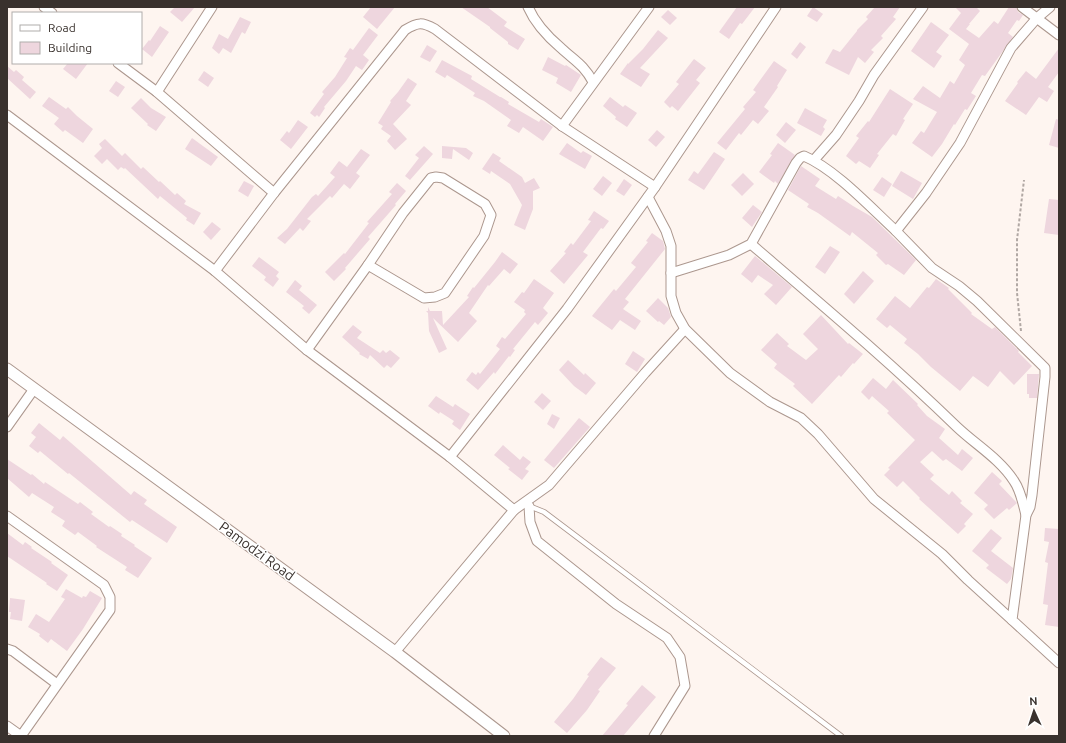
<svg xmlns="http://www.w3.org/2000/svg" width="1066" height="743" font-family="Ubuntu,sans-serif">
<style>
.building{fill:#eed6de}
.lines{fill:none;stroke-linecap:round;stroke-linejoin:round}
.service-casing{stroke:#ac978e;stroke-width:6}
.minor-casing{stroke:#ac978e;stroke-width:11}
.tertiary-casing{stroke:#ac978e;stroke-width:13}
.path{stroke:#b1a8a4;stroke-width:2;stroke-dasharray:3 2;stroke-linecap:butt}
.service{stroke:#fff;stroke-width:4.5}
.minor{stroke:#fff;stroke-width:9}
.tertiary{stroke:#fff;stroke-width:11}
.labels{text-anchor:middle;stroke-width:3;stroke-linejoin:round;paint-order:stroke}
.street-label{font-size:14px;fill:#39312d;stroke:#fff}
</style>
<rect width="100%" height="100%" fill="#fef5f0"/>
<g class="building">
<polygon points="175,7 195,7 182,22 170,12"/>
<polygon points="371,7 395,7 377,29 363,17"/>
<polygon points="461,7 487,7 507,22 504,26 525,39 518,50 508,44 508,42 490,28 490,27"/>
<polygon points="737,7 755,7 742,24 740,23 729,39 719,32"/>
<polygon points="813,7 823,14 817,22 807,16"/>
<polygon points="875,7 900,7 893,17 896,19 881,36 883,38 871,50 874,52 865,63 858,57 849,75 825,63 833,49 840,52 857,31 857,30 868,19 866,17"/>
<polygon points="955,7 976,7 980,11 969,24 970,24 966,29 979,38 994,21 998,24 1009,7 1016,7 1018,12 1023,15 1019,21 1017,20 1008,33 1013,37 985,76 982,75 971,93 976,96 967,110 965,109 955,125 954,124 942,144 932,157 912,143 921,131 924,133 937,112 913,99 923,86 940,98 950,81 954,84 965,65 959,60 969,44 949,29 961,13"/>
<polygon points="668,10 677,18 670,25 661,17"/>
<polygon points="240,17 251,22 245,34 242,32 231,53 223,48 219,54 212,48 219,34 228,39"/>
<polygon points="931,22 949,35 936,52 942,56 934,68 911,51"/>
<polygon points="160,26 169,32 152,57 142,49 149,40 150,41"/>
<polygon points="369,28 378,35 363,55 369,60 362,70 356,66 346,81 324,107 325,108 319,117 317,115 315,117 310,113 324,94 322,92 335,77 347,58 344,57 350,48 353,50"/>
<polygon points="658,30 668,38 640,68 650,74 641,87 620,74 628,63 628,64 643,49"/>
<polygon points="800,42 806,47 797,59 791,54"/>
<polygon points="427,45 437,51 430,62 420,57"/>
<polygon points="1059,48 1059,72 1048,87 1054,91 1047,102 1039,97 1026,115 1005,101 1018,83 1017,82 1026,71 1036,79"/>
<polygon points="548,57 565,66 566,65 581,75 571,92 556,83 558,78 542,70"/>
<polygon points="694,59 706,68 696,80 700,83 678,111 672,106 670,108 664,102 679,84 676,82"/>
<polygon points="442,60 472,76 471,79 500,97 501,97 509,102 508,104 539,122 541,119 553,127 543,141 523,127 519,133 507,126 511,120 484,101 473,96 475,93 447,75 445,78 435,72"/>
<polygon points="774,61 787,70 777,86 778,87 764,107 769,111 758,124 753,120 741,135 739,133 726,150 717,143 745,109 743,107 756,92 753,90"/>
<polygon points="68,63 88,63 76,79 63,69"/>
<polygon points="7,66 14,72 16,70 24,77 22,80 36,92 30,99 7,78"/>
<polygon points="204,71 214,78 208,87 198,80"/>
<polygon points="408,78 417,84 406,101 411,105 393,124 407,139 395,150 387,141 391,136 381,129 383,126 378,123 391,102 390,101 398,92"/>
<polygon points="116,81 125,87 118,97 109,91"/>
<polygon points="890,89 913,104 903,119 905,120 896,136 893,134 877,154 879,155 870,168 859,161 856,164 846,156 859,138 856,136 868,121 869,122"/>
<polygon points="49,97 66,109 68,107 77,116 93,129 83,143 65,130 63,132 54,124 59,118 42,106"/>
<polygon points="610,97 623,107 625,105 637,113 627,127 615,119 616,117 603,106"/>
<polygon points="141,98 151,108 166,117 156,131 147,125 148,124 131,108"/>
<polygon points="805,108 827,120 823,127 825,129 821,136 797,123"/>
<polygon points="1056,119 1059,120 1059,148 1049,145"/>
<polygon points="298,120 308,127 291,149 280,140 287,131 289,133"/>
<polygon points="786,122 796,130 785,143 776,135"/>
<polygon points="657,130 665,137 656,147 648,140"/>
<polygon points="192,138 218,157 211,166 185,149"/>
<polygon points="105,139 122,156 125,153 141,169 143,167 159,182 160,181 175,195 177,193 186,201 184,204 201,213 194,225 186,220 187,218 160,196 158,199 125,168 124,169 121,167 118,170 107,159 102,164 94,156 102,148 99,144"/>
<polygon points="567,143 581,153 583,151 592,156 585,169 559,154"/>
<polygon points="778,143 795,155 778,184 775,181 774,183 759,172 772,155 770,154"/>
<polygon points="424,146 433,154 410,180 405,176 419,158 415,155"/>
<polygon points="442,146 466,148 473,153 469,160 453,149 452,159 442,158"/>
<polygon points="361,149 370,155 356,173 360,176 350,189 344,184 332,198 330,196 307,219 311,221 303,231 300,228 285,244 277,238 287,229 312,197 316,194 318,196 335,177 330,173 339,161 347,167"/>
<polygon points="714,152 725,159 704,190 688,180 694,171 698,174"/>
<polygon points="493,153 501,158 499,161 522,177 525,183 534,178 540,188 533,191 533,209 525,230 514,225 522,205 510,184 491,171 490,174 482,169"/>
<polygon points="801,166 820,179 815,186 836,199 838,196 853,206 872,217 916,260 904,275 888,264 886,265 876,255 878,253 852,232 850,236 818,213 807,207 809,204 788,190"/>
<polygon points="901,171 922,183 913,199 892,186"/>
<polygon points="743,173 754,184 742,196 731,185"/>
<polygon points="603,176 612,183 602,196 593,189"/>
<polygon points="882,177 892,184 884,197 873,190"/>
<polygon points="624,179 632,185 624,196 616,191"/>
<polygon points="244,181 254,186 248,197 238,191"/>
<polygon points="397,183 406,191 395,204 396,205 368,237 370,239 345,268 346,269 334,281 325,272 344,253 345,254 369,223 367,222 392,194 389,192"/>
<polygon points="1049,199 1059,200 1059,235 1044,233"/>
<polygon points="753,205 762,212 752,227 742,218"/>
<polygon points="594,211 609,221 603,229 601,228 583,252 588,255 564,284 550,271 566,253 564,252 571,243 573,245 591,221 588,220"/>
<polygon points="212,222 221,229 211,240 203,232"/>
<polygon points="652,233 663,241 665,249 625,299 629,302 623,309 641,321 635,330 620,320 612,330 592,316 614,289 616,291 636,267 631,263 648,242 646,241"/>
<polygon points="830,246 840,252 825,274 815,267"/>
<polygon points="502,252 518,264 510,274 504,269 489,286 488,285 469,313 477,321 458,342 433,318 447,349 439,353 429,331 428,313 426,311 428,311 428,307 430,311 442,311 443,325 469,297 467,296 473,287 474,288 495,262"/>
<polygon points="755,256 792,287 776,305 764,294 773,285 758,275 752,283 741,274"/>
<polygon points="259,257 279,272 276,276 279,279 273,287 264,280 266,277 252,266"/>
<polygon points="863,271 874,281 854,304 844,294"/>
<polygon points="534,279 554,293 543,308 548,313 538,325 535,322 513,349 515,350 510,357 509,356 495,374 494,372 478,390 466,380 472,372 476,375 478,372 480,374 500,349 496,346 502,337 505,339 526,314 524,312 525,310 514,302 522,292 524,293"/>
<polygon points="936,279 949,288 948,289 972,313 971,314 992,329 995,327 1019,351 1018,352 1032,366 1014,385 1000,371 988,387 973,376 960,391 931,367 918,354 904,343 907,339 890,325 887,328 876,319 895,296 910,308 927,287 929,288"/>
<polygon points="295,280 302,286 299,290 317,305 309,314 302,308 304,306 286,292"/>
<polygon points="658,298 668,308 671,317 664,325 659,321 658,322 646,311"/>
<polygon points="821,315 848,344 849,343 863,354 854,364 853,363 841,377 839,375 812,404 793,386 795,384 774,368 777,364 761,350 777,333 789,344 787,346 806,360 818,349 803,334"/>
<polygon points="353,325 362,332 357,338 380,353 383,350 386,353 390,350 400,358 391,368 387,365 384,368 370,355 368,359 359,354 360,353 342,337"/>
<polygon points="633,351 645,359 637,372 625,364"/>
<polygon points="568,360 584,375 585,373 596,383 586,395 574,386 559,370"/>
<polygon points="1027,374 1039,374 1037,398 1029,398 1029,394 1027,394"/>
<polygon points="873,378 886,389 893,380 918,404 917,405 927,416 945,429 939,438 958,455 962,449 973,458 962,471 946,459 943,461 932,451 920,462 934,475 930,479 949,495 952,491 962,501 960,503 973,514 964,524 966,526 958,534 919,499 920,498 903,481 897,487 884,475 890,469 888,468 915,440 887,413 889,411 872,396 869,400 861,392"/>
<polygon points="542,393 551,401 543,410 534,402"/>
<polygon points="436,396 453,407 455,404 470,414 460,430 452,424 454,421 440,412 439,414 428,406"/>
<polygon points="552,414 560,418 554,429 547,424"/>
<polygon points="579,418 590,427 554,468 544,460"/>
<polygon points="39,423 60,440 63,436 131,495 134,491 147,500 144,504 177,527 167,543 132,520 130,522 69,473 68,474 40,451 38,453 29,446 36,437 31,433"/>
<polygon points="503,445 520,460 523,456 531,462 525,469 529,471 522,480 508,469 510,468 494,455"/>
<polygon points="7,459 31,475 32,474 44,484 45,482 78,504 80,502 93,512 91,514 109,527 110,526 122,534 121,536 135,545 134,546 152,558 138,578 125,570 127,567 96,547 97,546 78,532 75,535 62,526 65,521 51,512 54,507 32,493 29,497 7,478"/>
<polygon points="992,472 1002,481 999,484 1017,503 1009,510 1007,508 994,519 984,509 988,505 974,493"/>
<polygon points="1045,528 1059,529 1059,627 1045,625 1048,605 1043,604 1048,563 1045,562 1049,542 1044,541"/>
<polygon points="991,529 1002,538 991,551 1013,568 1011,579 1007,584 986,568 989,565 972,551"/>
<polygon points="7,533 23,545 25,542 32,547 31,548 52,562 51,563 68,575 57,591 46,584 47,583 7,556"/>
<polygon points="66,589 82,598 83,596 86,597 90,591 102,598 83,629 67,651 51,639 48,643 39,636 40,634 28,627 36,614 49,622 65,599 61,597"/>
<polygon points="10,598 25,600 22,621 10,619 11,612 9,612"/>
<polygon points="601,657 616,668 598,690 600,691 587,710 567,733 554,722 573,699 589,676 587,675"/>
<polygon points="642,685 656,697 623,736 602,736 628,705 626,704"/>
</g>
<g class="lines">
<g class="service-casing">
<polyline id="service" points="529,506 544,512 841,736"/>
</g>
<g class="minor-casing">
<g id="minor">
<polyline points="44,7 52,13"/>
<path d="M 528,7 C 535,23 548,37 561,48 C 575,61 584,65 593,82"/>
<polyline points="1022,7 1059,35"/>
<polyline points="1050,7 1037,18 1011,48 960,143 926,193 896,231 932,268 959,286 977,301 1045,368 1045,377 1032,495 1030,507 1026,515 1012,620 1059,663"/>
<polyline points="118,63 157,92 274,193"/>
<polyline points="157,92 212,7"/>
<polyline points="7,115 215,271 307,350 450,457 567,309 655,187 776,7"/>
<polyline points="562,126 649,7"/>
<polyline points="814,160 836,135 859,101 874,75 923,7"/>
<polygon points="436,177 443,178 485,204 491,215 484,236 445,293 435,297 424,298 368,265 403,213 431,178"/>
<polyline points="648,197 666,231 671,246 671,296 676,313 685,329 730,373 770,402 801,418 818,434 874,499 942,554 968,580 1012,620"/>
<path d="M 751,244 C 821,304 891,363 957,427 C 976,445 1000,459 1014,481 C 1021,491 1023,504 1026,515"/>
<path d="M 215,271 L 274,193 L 405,30 C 418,22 422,22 435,29 L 562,126 L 655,187"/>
<path d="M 671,273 L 729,255 L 751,244 L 796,163 L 800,158 L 804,156 C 835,169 871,208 896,231"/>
<polyline points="307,350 368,265"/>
<polyline points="7,427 34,389"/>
<polyline points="529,506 530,522 537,541 616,604 667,638 680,657 685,686 654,736"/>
<polyline points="514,510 549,485 645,373 685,329"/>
<polyline points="7,516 104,585 110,597 110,610 21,736"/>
<polyline points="7,649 13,651 57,684"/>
<polyline points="395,652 514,510 450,457"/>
<polyline points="7,726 21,736"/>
</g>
</g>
<g class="tertiary-casing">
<polyline id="tertiary" points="7,369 395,652 504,736"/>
</g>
<polyline class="path" points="1021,331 1017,293 1017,240 1024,180"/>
<use href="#service" class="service"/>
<use href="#minor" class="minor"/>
<use href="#tertiary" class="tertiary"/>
</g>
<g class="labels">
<g class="street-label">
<text transform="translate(257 551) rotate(36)" y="5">Pamodzi Road</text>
</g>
</g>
<rect width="1066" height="743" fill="none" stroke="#39312d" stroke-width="16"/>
<rect x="12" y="12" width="130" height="52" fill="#ffffff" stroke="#b0adab"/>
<rect x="20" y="25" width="20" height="6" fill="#ffffff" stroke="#b0adab"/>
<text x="48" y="32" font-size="12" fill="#39312d">Road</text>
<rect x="20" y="42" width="20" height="12" fill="#eed6de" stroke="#b0adab"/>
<text x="48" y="52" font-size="12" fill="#39312d">Building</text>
<g transform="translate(1034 711) rotate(357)" stroke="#ffffff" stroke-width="3" paint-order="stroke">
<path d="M0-3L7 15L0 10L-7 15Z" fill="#39312d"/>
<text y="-6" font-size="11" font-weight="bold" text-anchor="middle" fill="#39312d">N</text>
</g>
</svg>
